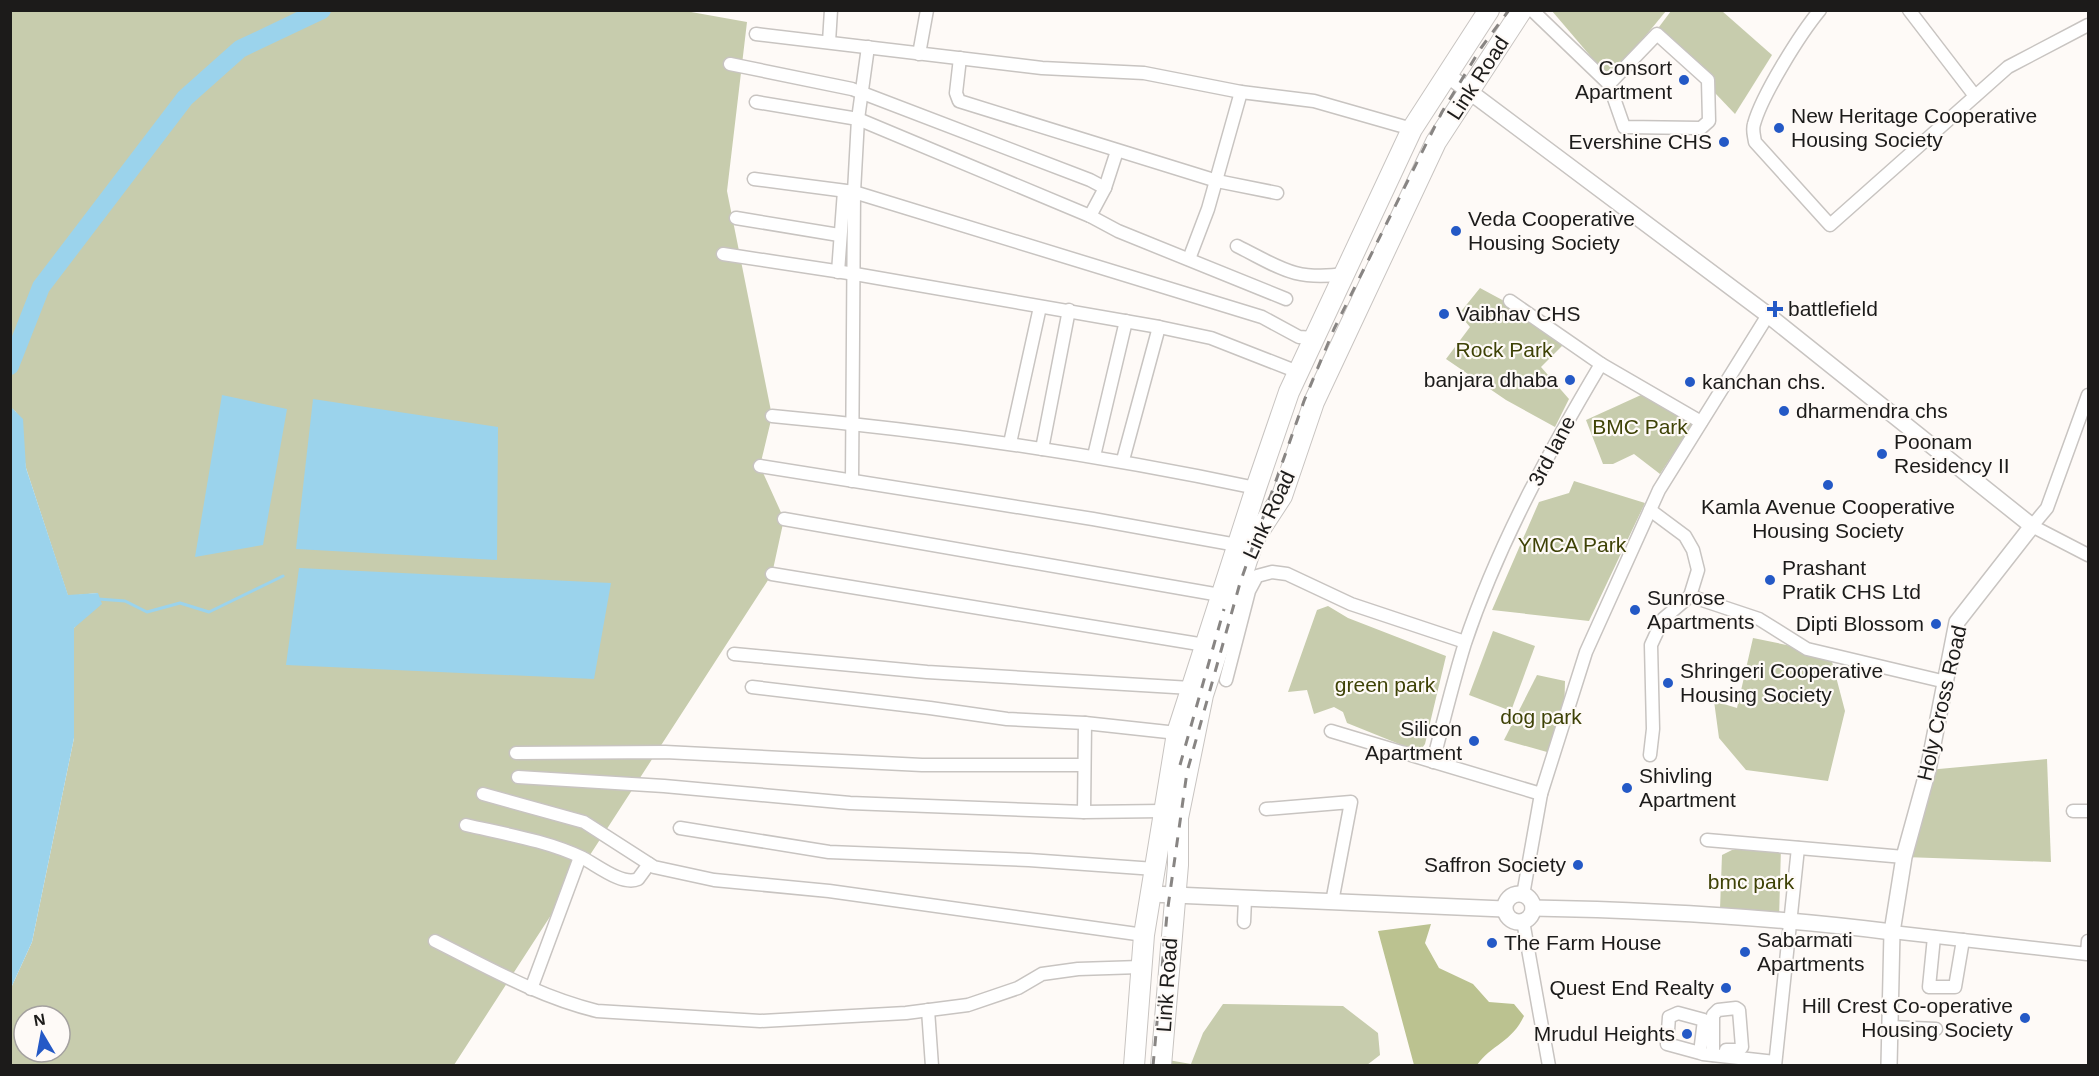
<svg xmlns="http://www.w3.org/2000/svg" width="2099" height="1076" font-family="Arial,sans-serif">
<style>
.green{fill:#c7ccad;fill-rule:evenodd}
.forest{fill:#bbc290}
.water{fill:#9bd3ec}
.lines{fill:none;stroke-linecap:round;stroke-linejoin:round}
.stream{stroke:#9bd3ec;stroke-width:3}
.river{stroke:#9bd3ec;stroke-width:18}
.minor-casing{stroke:#c8c4c1;stroke-width:15}
.tertiary-casing{stroke:#c8c4c1;stroke-width:18}
.primary-casing{stroke:#c8c4c1;stroke-width:22}
.minor{stroke:#fff;stroke-width:12}
.tertiary{stroke:#fff;stroke-width:15}
.primary{stroke:#fff;stroke-width:20}
.rail{stroke:#888583;stroke-width:3;stroke-dasharray:10 10;stroke-linecap:butt}
.poi-dot{fill:#2459c6;stroke:#fefaf7;stroke-width:2}
.labels{text-anchor:middle;stroke-width:4.5;stroke-linejoin:round;paint-order:stroke}
.poi-label{font-size:21px;fill:#1c1b1a;stroke:#fefaf7;text-anchor:start}
.street-label{font-size:21px;fill:#1c1b1a;stroke:#fefaf7}
.park-label{font-size:21px;fill:#3e4206;stroke:#fefaf7}
</style>
<rect width="100%" height="100%" fill="#fefaf7"/>
<g class="green">
<path d="M 680,10 L 747,22 L 727,191 L 772,416 L 760,466 L 784,519 L 772,574 L 454,1065 L 11,1065 L 11,988 L 32,942 L 74,738 L 74,628 L 98,593 L 68,596 L 26,468 L 16,412 L 10,407 L 10,11 ZM 24,1016 L 60,1016 L 60,1052 L 24,1052 Z"/>
<polygon points="1552,11 1666,11 1610,79"/>
<polygon points="1671,11 1722,11 1772,55 1735,114 1656,31"/>
<polygon points="1480,288 1519,309 1565,343 1541,367 1569,399 1555,427 1506,400 1446,359 1470,327 1459,314"/>
<polygon points="1641,395 1693,424 1660,474 1634,454 1613,464 1603,464 1586,420"/>
<polygon points="1574,481 1645,503 1589,621 1492,610 1539,502 1569,493"/>
<polygon points="1328,606 1348,618 1446,656 1425,744 1419,752 1347,723 1343,712 1334,707 1314,714 1307,690 1288,692 1317,610"/>
<polygon points="1493,631 1535,646 1511,711 1469,695"/>
<polygon points="1753,638 1830,654 1845,711 1828,781 1746,770 1719,738 1714,701 1737,708"/>
<polygon points="1537,675 1565,681 1564,721 1547,752 1504,740"/>
<polygon points="2047,759 2051,862 1904,857 1928,770"/>
<polygon points="1781,847 1779,919 1720,909 1722,855 1732,850"/>
<polygon points="1223,1004 1343,1006 1378,1033 1380,1055 1367,1065 1168,1066 1168,1060 1191,1064 1203,1033"/>
</g>
<path class="forest" d="M 1431,924 L 1425,943 L 1439,968 L 1473,984 L 1489,1002 L 1514,1004 L 1524,1016 C 1512,1042 1491,1045 1477,1065 L 1414,1065 L 1378,931 Z"/>
<g class="water">
<polygon points="222,395 287,409 263,545 195,557"/>
<polygon points="313,399 498,427 497,560 296,549"/>
<polygon points="11,407 23,419 26,468 68,595 98,593 102,604 74,628 74,738 32,942 11,988"/>
<polygon points="299,568 611,583 594,679 286,665"/>
</g>
<g class="lines">
<polyline class="stream" points="98,599 125,601 147,612 180,603 209,612 283,576"/>
<polyline class="river" points="10,366 41,287 185,98 240,49 322,10"/>
<g class="minor-casing">
<g id="minor">
<polyline points="1532,10 1609,84 1624,127 1701,128 1709,121 1708,80 1657,34 1609,84"/>
<path d="M 1820,10 C 1800,34 1762,95 1754,124 C 1752,130 1754,135 1755,142 L 1830,225 L 2008,67 L 2088,25"/>
<polyline points="1909,10 1975,96"/>
<polyline points="756,34 1042,68 1144,73 1241,92 1314,101 1412,129"/>
<polyline points="829,42 831,10"/>
<polyline points="919,54 927,10"/>
<polyline points="960,58 956,93 959,101 1217,181 1277,193"/>
<polyline points="730,64 852,89 1090,180 1105,188 1090,216"/>
<polyline points="756,102 858,119 1090,216 1118,231 1286,299"/>
<polyline points="754,179 854,192 858,119 868,47"/>
<polyline points="1105,188 1117,151"/>
<polyline points="736,218 839,235"/>
<path d="M 1237,246 C 1281,268 1294,281 1345,274"/>
<polyline points="723,254 855,274 1159,327 1211,338 1298,372"/>
<polyline points="1189,259 1208,209 1241,92"/>
<polyline points="838,272 844,191"/>
<polyline points="1601,364 1701,422"/>
<polyline points="2088,395 2047,508 2032,526 2088,555"/>
<path d="M 772,416 C 935,431 1096,454 1256,488"/>
<polyline points="1010,443 1040,307"/>
<polyline points="1042,449 1069,310"/>
<polyline points="1094,456 1126,321"/>
<polyline points="1123,460 1159,327"/>
<polyline points="760,466 1093,519 1237,545"/>
<polyline points="852,481 854,192 1262,317 1299,337 1314,338"/>
<polyline points="1650,510 1685,536 1693,550 1698,570 1690,596 1663,619 1651,645 1653,729 1650,755"/>
<polyline points="784,519 1220,595"/>
<polyline points="772,574 1205,645"/>
<polyline points="1690,596 1759,619 1807,649 1946,682"/>
<polyline points="734,654 927,672 1191,688"/>
<polyline points="1226,680 1249,591 1257,576 1272,572 1287,574 1351,604 1465,642"/>
<polyline points="752,687 930,708 1007,719 1085,723 1177,733"/>
<polyline points="1331,731 1541,794"/>
<polyline points="516,753 665,752 922,765 1084,765"/>
<path d="M 1433,762 C 1443,722 1453,682 1465,643 C 1498,545 1548,453 1601,364 L 1510,301"/>
<polyline points="518,777 664,786 850,803 1084,812 1163,811"/>
<polyline points="483,794 584,822 654,867 714,880 829,891 1144,935"/>
<polyline points="1266,809 1351,802 1332,902"/>
<polyline points="2073,811 2088,811"/>
<polyline points="1084,812 1085,723"/>
<path d="M 466,825 C 505,834 548,841 583,858 C 598,866 623,886 638,879 L 649,864"/>
<polyline points="680,828 829,852 1029,860 1155,869"/>
<polyline points="1707,840 1904,857"/>
<polyline points="1523,895 1541,794 1586,652 1659,490 1768,315"/>
<polyline points="1523,921 1549,1066"/>
<polyline points="1244,922 1245,899"/>
<polyline points="1892,932 2087,954 2088,941"/>
<polyline points="1934,937 1929,987 1955,987 1963,940"/>
<path d="M 435,941 C 487,967 539,997 597,1011 L 760,1021 L 906,1013 L 968,1005 L 1018,988 L 1042,974 L 1078,969 L 1140,967"/>
<polyline points="531,989 580,857"/>
<polyline points="928,1010 932,1066"/>
<polyline points="1890,1027 1936,1029"/>
<polyline points="1700,1053 1704,1020 1678,1013 1669,1017 1667,1044 1700,1053 1703,1054 1775,1062"/>
<polyline points="1713,1055 1713,1015 1718,1010 1736,1008 1739,1010 1742,1047 1739,1050 1726,1050"/>
<polyline points="1775,1066 1798,848"/>
</g>
</g>
<g class="tertiary-casing">
<g id="tertiary">
<polyline points="1446,74 1768,315 2032,526 1957,622 1928,770 1904,857 1892,932 1889,1066"/>
<polyline points="1151,894 1504,909"/>
<circle cx="1519" cy="908" r="14"/>
<path d="M 1533,908 C 1653,910 1772,917 1892,932"/>
</g>
</g>
<g class="primary-casing">
<g id="primary">
<polyline points="1134,1066 1144,935 1177,733 1256,488 1289,392 1412,129 1489,10"/>
<polyline points="1161,1066 1178,865 1178,818 1203,695 1254,539 1282,496 1314,402 1436,142 1522,10"/>
</g>
</g>
<use href="#minor" class="minor"/>
<use href="#tertiary" class="tertiary"/>
<use href="#primary" class="primary"/>
<g class="rail">
<polyline points="1180,765 1224,609"/>
<polyline points="1153,1066 1167,914 1187,772 1240,583 1304,401 1334,329 1442,112 1481,48 1509,10"/>
</g>
</g>
<g class="poi-dot">
<circle cx="1684" cy="80" r="6"/>
<circle cx="1779" cy="128" r="6"/>
<circle cx="1724" cy="142" r="6"/>
<circle cx="1456" cy="231" r="6"/>
<path d="M1772 300h6v6h6v6h-6v6h-6v-6h-6v-6h6z"/>
<circle cx="1444" cy="314" r="6"/>
<circle cx="1570" cy="380" r="6"/>
<circle cx="1690" cy="382" r="6"/>
<circle cx="1784" cy="411" r="6"/>
<circle cx="1882" cy="454" r="6"/>
<circle cx="1828" cy="485" r="6"/>
<circle cx="1770" cy="580" r="6"/>
<circle cx="1635" cy="610" r="6"/>
<circle cx="1936" cy="624" r="6"/>
<circle cx="1668" cy="683" r="6"/>
<circle cx="1474" cy="741" r="6"/>
<circle cx="1627" cy="788" r="6"/>
<circle cx="1578" cy="865" r="6"/>
<circle cx="1492" cy="943" r="6"/>
<circle cx="1745" cy="952" r="6"/>
<circle cx="1726" cy="988" r="6"/>
<circle cx="2025" cy="1018" r="6"/>
<circle cx="1687" cy="1034" r="6"/>
</g>
<g class="labels">
<g class="poi-label">
<text x="1672" y="75" text-anchor="end">Consort<tspan x="1672" dy="24">Apartment</tspan></text>
<text x="1791" y="123">New Heritage Cooperative<tspan x="1791" dy="24">Housing Society</tspan></text>
<text x="1712" y="149" text-anchor="end">Evershine CHS</text>
<text x="1468" y="226">Veda Cooperative<tspan x="1468" dy="24">Housing Society</tspan></text>
<text x="1788" y="316">battlefield</text>
<text x="1456" y="321">Vaibhav CHS</text>
<text x="1558" y="387" text-anchor="end">banjara dhaba</text>
<text x="1702" y="389">kanchan chs.</text>
<text x="1796" y="418">dharmendra chs</text>
<text x="1894" y="449">Poonam<tspan x="1894" dy="24">Residency II</tspan></text>
<text x="1828" y="514" text-anchor="middle">Kamla Avenue Cooperative<tspan x="1828" dy="24">Housing Society</tspan></text>
<text x="1782" y="575">Prashant<tspan x="1782" dy="24">Pratik CHS Ltd</tspan></text>
<text x="1647" y="605">Sunrose<tspan x="1647" dy="24">Apartments</tspan></text>
<text x="1924" y="631" text-anchor="end">Dipti Blossom</text>
<text x="1680" y="678">Shringeri Cooperative<tspan x="1680" dy="24">Housing Society</tspan></text>
<text x="1462" y="736" text-anchor="end">Silicon<tspan x="1462" dy="24">Apartment</tspan></text>
<text x="1639" y="783">Shivling<tspan x="1639" dy="24">Apartment</tspan></text>
<text x="1566" y="872" text-anchor="end">Saffron Society</text>
<text x="1757" y="947">Sabarmati<tspan x="1757" dy="24">Apartments</tspan></text>
<text x="1504" y="950">The Farm House</text>
<text x="1714" y="995" text-anchor="end">Quest End Realty</text>
<text x="2013" y="1013" text-anchor="end">Hill Crest Co-operative<tspan x="2013" dy="24">Housing Society</tspan></text>
<text x="1675" y="1041" text-anchor="end">Mrudul Heights</text>
</g>
<g class="street-label">
<text transform="translate(1478 78) rotate(-57)" y="7">Link Road</text>
<text transform="translate(1552 451) rotate(-62)" y="7">3rd lane</text>
<text transform="translate(1269 515) rotate(-65)" y="7">Link Road</text>
<text transform="translate(1942 703) rotate(-77)" y="7">Holy Cross Road</text>
<text transform="translate(1167 985) rotate(-86)" y="7">Link Road</text>
</g>
<g class="park-label">
<text x="1504" y="357">Rock Park</text>
<text x="1640" y="434">BMC Park</text>
<text x="1572" y="552">YMCA Park</text>
<text x="1385" y="692">green park</text>
<text x="1541" y="724">dog park</text>
<text x="1751" y="889">bmc park</text>
</g>
</g>
<rect width="2099" height="1076" fill="none" stroke="#1c1b1a" stroke-width="24"/>
<g transform="translate(42 1034) rotate(350)"><circle r="28" fill="#fefaf7" stroke="#a4a19f" stroke-width="1.5"/>
<path d="M0-4.5L10 22L0 15L-10 22Z" fill="#2459c6"/>
<text y="-9" font-size="16" font-weight="bold" text-anchor="middle" fill="#1c1b1a">N</text>
</g>
</svg>
